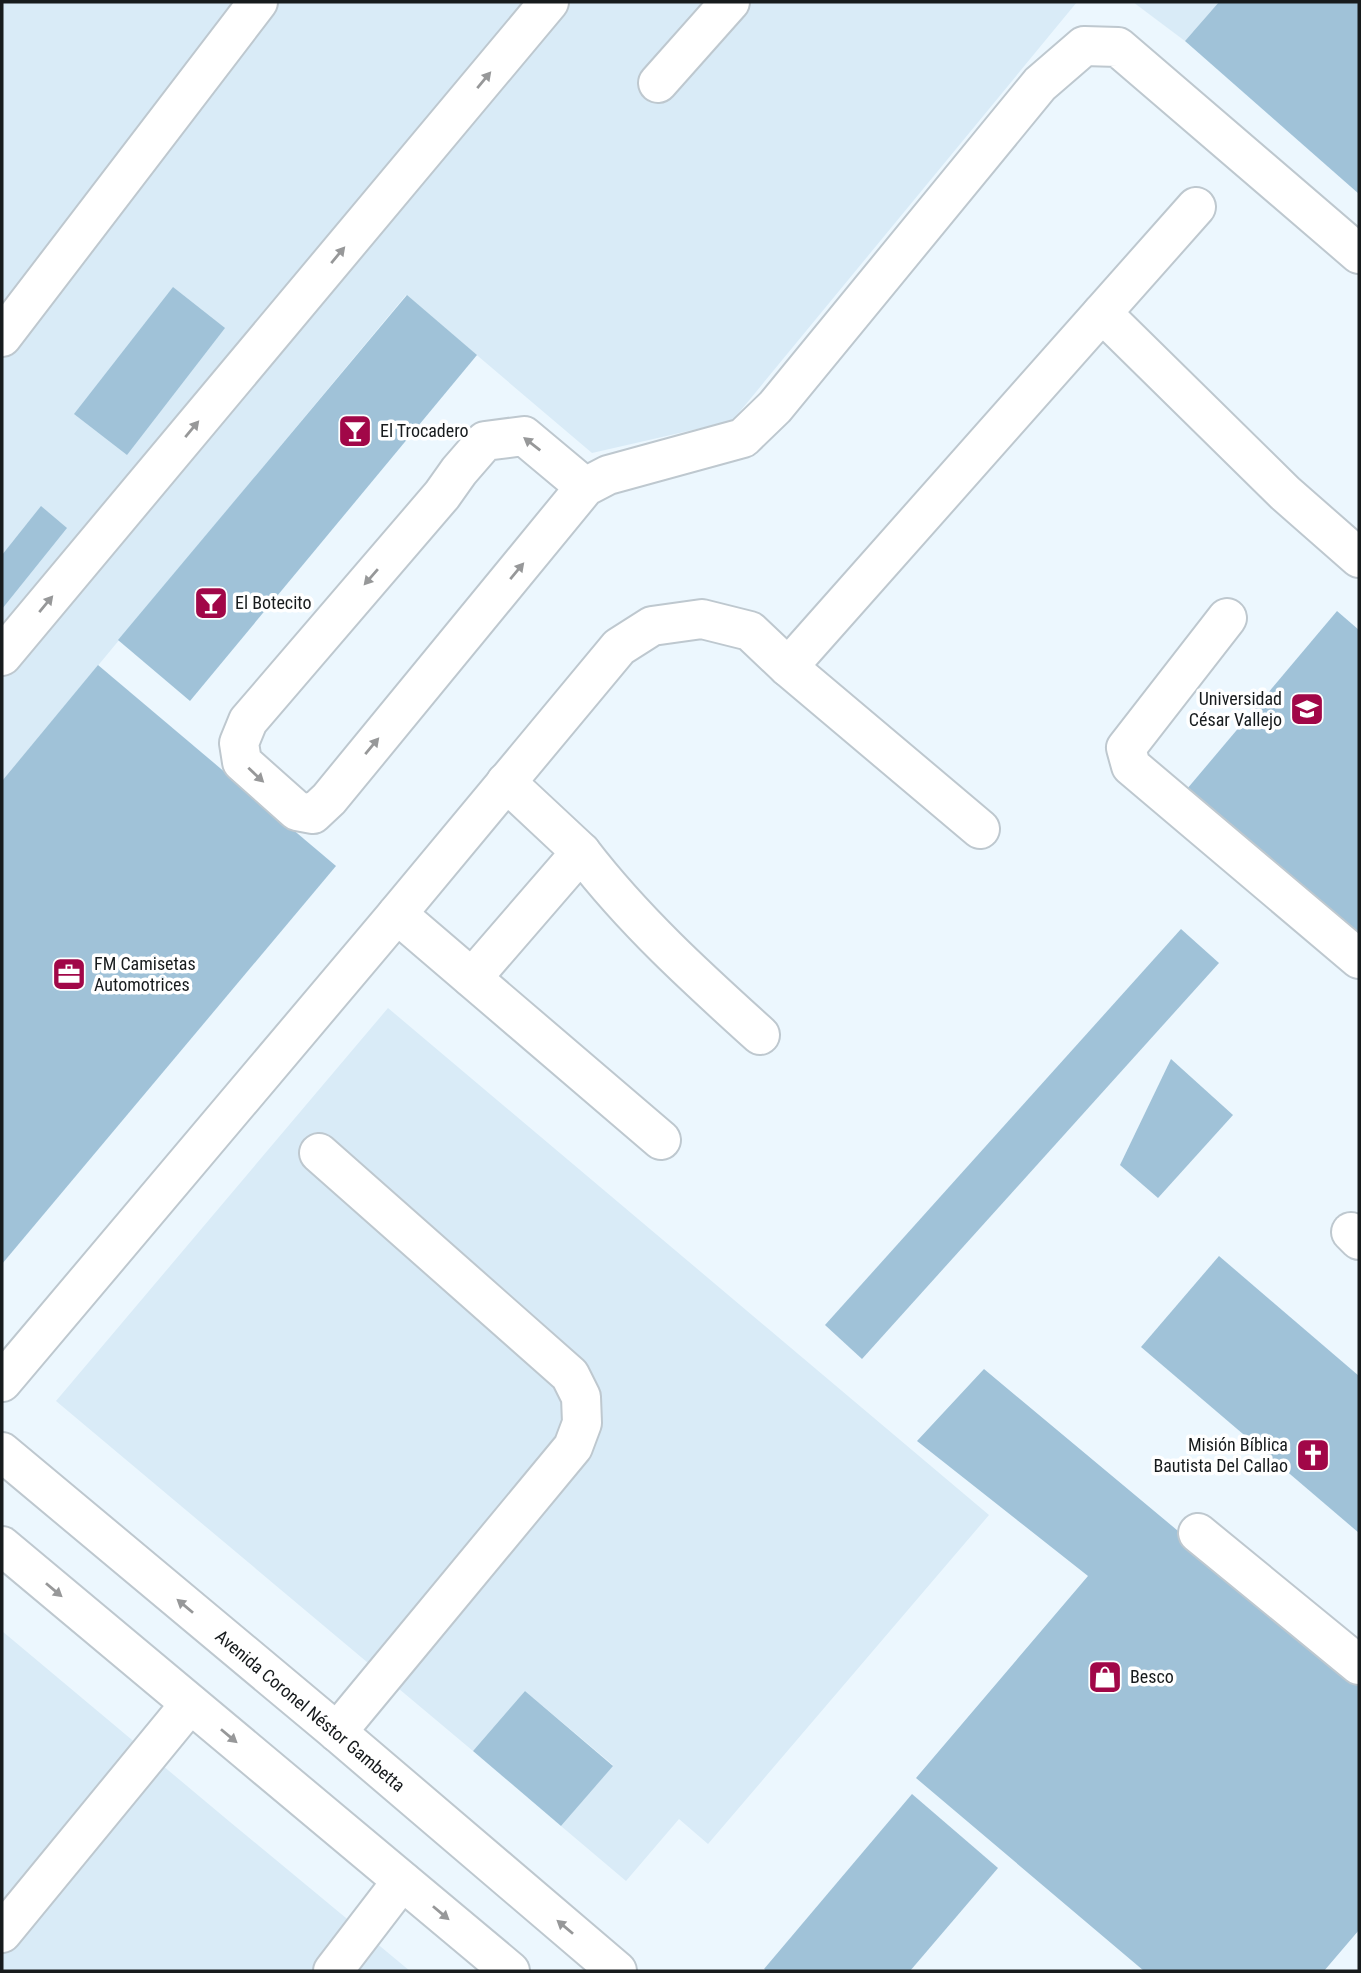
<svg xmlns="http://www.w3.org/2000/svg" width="1361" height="1973" font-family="'Roboto Condensed',sans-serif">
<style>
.built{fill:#d9ebf7}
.building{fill:#a0c2d8}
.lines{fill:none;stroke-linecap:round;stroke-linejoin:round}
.minor-casing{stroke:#bec8cf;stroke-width:42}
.major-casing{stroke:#bec8cf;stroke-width:42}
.minor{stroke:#fff;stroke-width:38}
.major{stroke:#fff;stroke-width:38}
.oneway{fill:#979899}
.labels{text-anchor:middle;stroke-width:7;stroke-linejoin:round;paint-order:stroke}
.poi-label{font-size:18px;fill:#171b1d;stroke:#fff;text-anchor:start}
.street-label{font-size:18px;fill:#171b1d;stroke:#fff}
</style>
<rect width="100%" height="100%" fill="#ecf7fe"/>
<g class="built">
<polygon points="2,2 1077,2 732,421 592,453 406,295 2,781"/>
<polygon points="1133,2 1219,2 1185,41"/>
<polygon points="388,1008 989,1515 708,1844 679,1819 626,1881 561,1826 613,1765 525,1691 473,1751 56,1401"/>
<polygon points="2,1631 230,1822 410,1971 2,1971"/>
</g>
<g class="building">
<polygon points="1219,2 1359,2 1359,194 1185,41"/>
<polygon points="173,287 225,328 127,455 74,414"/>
<polygon points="407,295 477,355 190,701 118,640"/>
<polygon points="41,506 67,528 2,609 2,555"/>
<polygon points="1337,611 1359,630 1359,936 1187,789"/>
<polygon points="98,665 336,866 2,1264 2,781"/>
<polygon points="1181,929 1219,963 862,1359 825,1325"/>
<polygon points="1171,1059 1233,1115 1158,1198 1120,1165"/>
<polygon points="1219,1256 1359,1376 1359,1533 1141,1347"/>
<polygon points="984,1369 1359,1682 1359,1930 1324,1971 1144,1971 916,1778 1088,1576 917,1441"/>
<polygon points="525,1691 613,1766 561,1826 473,1751"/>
<polygon points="912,1794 998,1868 910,1971 767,1971 764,1969"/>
</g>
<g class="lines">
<g class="minor-casing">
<g id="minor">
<polyline points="658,83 730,2"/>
<polyline points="1102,313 1285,493 1359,558"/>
<polyline points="2,337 258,2"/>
<polyline points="585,487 524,436 485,441 459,471 442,495 248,721 239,743 242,762 297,811 313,814 329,799 585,487 608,475 743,438 775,407 1040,84 1084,46 1118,47 1359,254"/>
<polyline points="1227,618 1126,748 1131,766 1359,959"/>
<polyline points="2,656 549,2"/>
<polyline points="788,667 1196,207"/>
<polyline points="506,782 581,852"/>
<polyline points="397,914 619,647 652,626 702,619 750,631 788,667 980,829"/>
<path d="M 472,978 L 581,852 C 633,920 697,978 760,1035"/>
<polyline points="319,1153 570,1375 581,1397 582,1423 573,1447 337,1732"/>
<polyline points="1351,1232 1359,1240"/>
<polyline points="2,1382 397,914 661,1140"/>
<polyline points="1198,1533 1359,1665"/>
<polyline points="2,1933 190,1704"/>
<polyline points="333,1971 402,1881"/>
</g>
</g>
<g class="major-casing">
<g id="major">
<polyline points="2,1452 337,1732 617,1971"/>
<polyline points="2,1546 510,1971"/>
</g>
</g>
<use href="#minor" class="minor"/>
<use href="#major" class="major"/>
</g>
<defs><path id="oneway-solid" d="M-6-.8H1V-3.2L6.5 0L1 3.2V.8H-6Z" transform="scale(1.75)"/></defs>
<g class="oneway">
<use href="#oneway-solid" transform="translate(484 80) rotate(-50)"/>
<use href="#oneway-solid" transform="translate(338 255) rotate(-50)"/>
<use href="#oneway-solid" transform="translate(192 429) rotate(-50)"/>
<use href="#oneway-solid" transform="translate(532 444) rotate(-142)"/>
<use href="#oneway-solid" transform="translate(517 571) rotate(-50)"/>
<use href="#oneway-solid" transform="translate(371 577) rotate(131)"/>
<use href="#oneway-solid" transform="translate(46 604) rotate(-50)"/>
<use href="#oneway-solid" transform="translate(372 746) rotate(-50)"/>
<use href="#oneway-solid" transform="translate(256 775) rotate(43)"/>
<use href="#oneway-solid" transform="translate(54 1590) rotate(40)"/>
<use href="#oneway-solid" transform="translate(185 1606) rotate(-140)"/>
<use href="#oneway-solid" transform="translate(229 1736) rotate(40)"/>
<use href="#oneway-solid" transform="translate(441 1913) rotate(40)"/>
<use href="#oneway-solid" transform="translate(565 1927) rotate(-140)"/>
</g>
<defs>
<g id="bar-square" transform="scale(1.75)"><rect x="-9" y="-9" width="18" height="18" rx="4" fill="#a10748" stroke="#fff"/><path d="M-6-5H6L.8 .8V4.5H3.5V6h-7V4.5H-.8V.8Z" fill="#fff"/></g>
<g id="university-square" transform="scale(1.75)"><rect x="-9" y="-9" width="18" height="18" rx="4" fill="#a10748" stroke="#fff"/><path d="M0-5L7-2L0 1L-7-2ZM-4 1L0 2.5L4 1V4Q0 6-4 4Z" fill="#fff"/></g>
<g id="office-square" transform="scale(1.75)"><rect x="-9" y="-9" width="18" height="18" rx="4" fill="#a10748" stroke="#fff"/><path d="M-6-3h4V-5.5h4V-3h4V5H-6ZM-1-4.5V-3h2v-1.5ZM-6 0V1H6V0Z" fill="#fff"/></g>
<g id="church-square" transform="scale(1.75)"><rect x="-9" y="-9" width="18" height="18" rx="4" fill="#a10748" stroke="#fff"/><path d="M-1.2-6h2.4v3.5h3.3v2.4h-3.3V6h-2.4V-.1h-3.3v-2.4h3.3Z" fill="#fff"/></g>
<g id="shop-square" transform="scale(1.75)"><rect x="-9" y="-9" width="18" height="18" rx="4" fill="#a10748" stroke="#fff"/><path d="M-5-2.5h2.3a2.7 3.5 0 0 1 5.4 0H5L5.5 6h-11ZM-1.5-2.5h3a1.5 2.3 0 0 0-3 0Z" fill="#fff"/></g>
</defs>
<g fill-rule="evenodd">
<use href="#bar-square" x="355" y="431"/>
<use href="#bar-square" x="211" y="603"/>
<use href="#university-square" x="1307" y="709"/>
<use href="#office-square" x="69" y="974"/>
<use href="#church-square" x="1313" y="1455"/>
<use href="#shop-square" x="1105" y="1677"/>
</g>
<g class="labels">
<g class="poi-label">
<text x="380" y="437">El Trocadero</text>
<text x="235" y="609">El Botecito</text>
<text x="1282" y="705" text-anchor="end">Universidad<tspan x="1282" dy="21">César Vallejo</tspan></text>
<text x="94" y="970">FM Camisetas<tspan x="94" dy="21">Automotrices</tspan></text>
<text x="1288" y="1451" text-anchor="end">Misión Bíblica<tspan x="1288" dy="21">Bautista Del Callao</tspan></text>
<text x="1130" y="1683">Besco</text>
</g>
<g class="street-label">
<text transform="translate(310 1711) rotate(40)" y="6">Avenida Coronel Néstor Gambetta</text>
</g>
</g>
<rect width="1361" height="1973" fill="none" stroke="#171b1d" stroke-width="7"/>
</svg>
